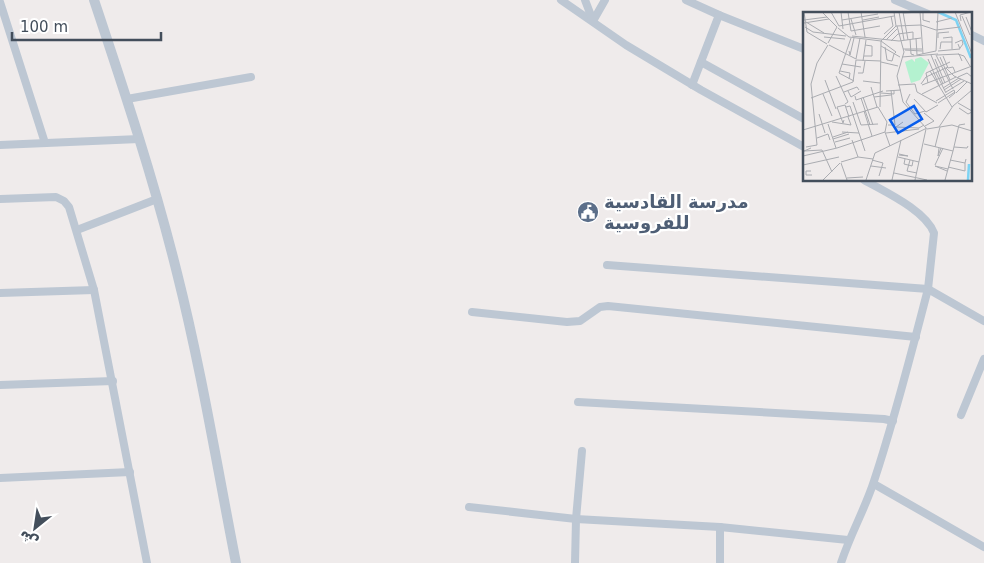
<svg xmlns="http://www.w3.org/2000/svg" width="984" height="563" font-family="'DejaVu Sans','Noto Naskh Arabic',sans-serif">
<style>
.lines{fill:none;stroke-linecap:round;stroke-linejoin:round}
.minor{stroke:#bdc7d3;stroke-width:8}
.tertiary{stroke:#bdc7d3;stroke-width:10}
.labels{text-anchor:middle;stroke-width:4.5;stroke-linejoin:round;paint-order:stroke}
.service-label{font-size:18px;font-weight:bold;fill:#4e5e75;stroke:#fff;text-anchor:start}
.inset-river{fill:none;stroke:#7dd3f3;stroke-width:2.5}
.inset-road{fill:none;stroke:#aaacb1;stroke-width:1}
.view{fill:#085dec;fill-opacity:0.15;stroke:#085dec;stroke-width:2.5}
.inset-edge{fill:none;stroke:#434e5b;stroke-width:2.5}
</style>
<rect width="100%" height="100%" fill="#efebeb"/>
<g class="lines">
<g class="minor">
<polyline points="561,0 626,45 701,90 804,147"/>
<polyline points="585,0 593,21 605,0"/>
<polyline points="686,0 719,15 804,49"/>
<polyline points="895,0 928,14"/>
<polyline points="0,2 45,143"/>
<polyline points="970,34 984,41"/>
<polyline points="701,62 804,119"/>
<polyline points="692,85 719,15"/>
<polyline points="127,99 251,77"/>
<polyline points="0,145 139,139"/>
<polyline points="0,199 56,197 64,201 69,207 94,290 147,563"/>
<polyline points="77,230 157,199"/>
<path d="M 607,265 L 928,289 L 934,233 C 925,210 885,192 864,180"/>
<polyline points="0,293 94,290"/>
<polyline points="472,312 567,322 580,321 600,307 608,306 916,337"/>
<polyline points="0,385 113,381"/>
<polyline points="578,402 884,419 893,421"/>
<polyline points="961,415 984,359"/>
<polyline points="0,478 130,472"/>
<polyline points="874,484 984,547"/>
<polyline points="469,507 576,519 720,527 848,540"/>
<polyline points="575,563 576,519 582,451"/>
<polyline points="720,563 720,527"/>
<path d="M 841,563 C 850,535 865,509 874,481 C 895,418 911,354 928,289 L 984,321"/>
</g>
<path class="tertiary" d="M 94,0 C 124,90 154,180 177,273 C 201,368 217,466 236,563"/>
</g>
<defs>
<g id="civic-disc" transform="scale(1.125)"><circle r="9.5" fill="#5c6f8a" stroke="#fff"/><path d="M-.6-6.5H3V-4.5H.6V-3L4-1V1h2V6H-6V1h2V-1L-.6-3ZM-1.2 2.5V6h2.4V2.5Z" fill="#fff"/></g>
</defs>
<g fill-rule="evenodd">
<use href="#civic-disc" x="588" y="212"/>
</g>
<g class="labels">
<g class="service-label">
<text x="604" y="208">مدرسة القادسية<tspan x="604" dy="21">للفروسية</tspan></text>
</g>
</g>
<g transform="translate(803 12)">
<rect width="169" height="169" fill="#efebeb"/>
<path d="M 118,45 L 126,51 L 117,68 L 108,71 L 102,50 L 109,47 L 112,50 L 112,47 Z" fill="#b4f2d0"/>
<path class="inset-river" d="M 135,0 L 153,8 L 168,46M 165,168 L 166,152"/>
<path class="inset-road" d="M 1,0 L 4,20 L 24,32M 19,0 L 34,15M 28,0 L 36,14M 38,0 L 40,17M 45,0 L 48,19M 58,0 L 62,25M 91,0 L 93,14 L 118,13 L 133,18 L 157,15M 96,0 L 101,28M 100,0 L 105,28M 117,0 L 120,42M 120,0 L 120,8 L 127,10M 152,0 L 169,42M 100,1 L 117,0M 159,4 L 167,23M 163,5 L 169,20M 48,7 L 53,23M 1,8 L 24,5M 39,8 L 75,2M 60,8 L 76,5M 158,9 L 157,3 L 168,0M 3,10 L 21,21M 133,10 L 149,6M 1,11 L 26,7M 36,14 L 91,4M 94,14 L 101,40 L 94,64 L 100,90 L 123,116M 2,15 L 10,20 L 43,24M 35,16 L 46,25 L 78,29 L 93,14M 48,19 L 77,14M 81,22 L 90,14 L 88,4M 49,24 L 96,29 L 118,26M 21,25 L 42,27M 48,26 L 36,61 L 51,69M 113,26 L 114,43 L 133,39 L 135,0M 135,26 L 135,21 L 146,20M 140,26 L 149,25 L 149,37M 107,27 L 108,42 L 111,43M 83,28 L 94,17M 88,29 L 95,22 L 110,20 L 110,27M 25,31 L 34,15M 152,31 L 159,28 L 160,32 L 157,36M 26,33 L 53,47M 78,34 L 97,45M 82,35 L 84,48 L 89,49 L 91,42M 100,37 L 119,37M 137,37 L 138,30 L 149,30M 102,38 L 119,39M 46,39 L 47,43 L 51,26M 135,39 L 157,37 L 155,32M 155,42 L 161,44 L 167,54M 128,43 L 140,72M 133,43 L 150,77M 134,43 L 156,42 L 159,49M 61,44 L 69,44 L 69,34 L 62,33M 140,44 L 145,56 L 150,55 L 152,60M 99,45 L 135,42M 137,45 L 147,68M 53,47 L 57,26M 125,47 L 136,73M 132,47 L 142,71M 60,49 L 63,28M 78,50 L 95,54M 39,52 L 58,55M 143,56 L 151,64 L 169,72M 37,59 L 47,61 L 46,67M 127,59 L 149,95M 55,61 L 60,61 L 62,49M 133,61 L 143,81M 33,64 L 45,90 L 42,92M 155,65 L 164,61 L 169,65M 22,68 L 33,97M 60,69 L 77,71M 125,71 L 123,61 L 147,50M 118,72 L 123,65 L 145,55M 95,73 L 112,72 L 114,80 L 134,91M 119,73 L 169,54M 68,75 L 74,95M 140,76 L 156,66M 141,78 L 158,67M 45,79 L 48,85 L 58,79M 83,79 L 98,78M 41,80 L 54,75 L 56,78M 143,80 L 161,69M 78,81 L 91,82 L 91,79M 153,81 L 164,70M 20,82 L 29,104M 107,82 L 103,90 L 112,102 L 122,99M 119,82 L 153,65M 52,84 L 53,88 L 80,79M 60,85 L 70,113M 71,85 L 88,83M 8,86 L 50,70 L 53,48 L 78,49M 58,86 L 67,113M 111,87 L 123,100 L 135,93M 133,89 L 151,78 L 152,81 L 146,86M 50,90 L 58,113 L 75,112M 135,91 L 152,80M 155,91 L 169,99M 43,95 L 47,94 L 62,139M 77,95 L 78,29 L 93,40 L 91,42M 156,96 L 165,102 L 169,100M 61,99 L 69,124M 121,101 L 131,109 L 122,114M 16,102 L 22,121M 41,108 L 40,111 L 34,95 L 42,93 L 46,105M 29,110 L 48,113 L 45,105M 100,110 L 93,115 L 116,116 L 121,113M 25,112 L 33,136M 85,113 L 92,113 L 88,78M 137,115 L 149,113 L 169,119M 124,117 L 136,115 L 150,94 L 169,78M 0,118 L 75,95 L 84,110 L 82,120 L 87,134M 39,120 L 56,121M 83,121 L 116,117M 30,125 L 45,120M 14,126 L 25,122 L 27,128M 30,127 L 46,122M 49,128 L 55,145M 32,130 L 47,126M 121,132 L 150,139 L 142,168M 3,135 L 14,133 L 8,72 L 14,51 L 25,33M 132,135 L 137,115M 151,135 L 164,136 L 165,134M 8,136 L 1,139 L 19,138 L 29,160M 34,136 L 82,120M 136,136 L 135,144 L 138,136M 150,139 L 156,113 L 162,112M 96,143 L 105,144 L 96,142M 0,144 L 34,136M 95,145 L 116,150M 102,147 L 101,152 L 109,154 L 110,149M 69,148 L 80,151 L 76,164M 107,148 L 104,159 L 114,161M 147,148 L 162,151 L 163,147M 38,150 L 55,145 L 70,147M 38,151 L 44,168M 0,153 L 36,145M 132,153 L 140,136M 68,154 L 83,156M 145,155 L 162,159 L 162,151M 8,159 L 3,159 L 3,163 L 9,163M 144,159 L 132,154 L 145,157M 91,161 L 124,168M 44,166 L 60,165M 20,168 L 37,151M 63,168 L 72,141 L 124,116M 89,168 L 98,128M 112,168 L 123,117"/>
<path class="view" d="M 111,94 L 119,107 L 95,121 L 87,108 Z"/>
<rect width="169" height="169" class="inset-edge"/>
</g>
<g transform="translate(35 528) rotate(210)" stroke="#ffffff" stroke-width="4" paint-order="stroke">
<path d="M0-4L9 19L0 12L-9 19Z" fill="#434e5b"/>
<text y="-8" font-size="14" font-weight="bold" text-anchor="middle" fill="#434e5b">ش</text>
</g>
<path d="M12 32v8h149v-8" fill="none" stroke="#434e5b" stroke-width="2.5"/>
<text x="20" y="32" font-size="15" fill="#434e5b" stroke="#ffffff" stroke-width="4" paint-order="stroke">100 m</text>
</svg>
